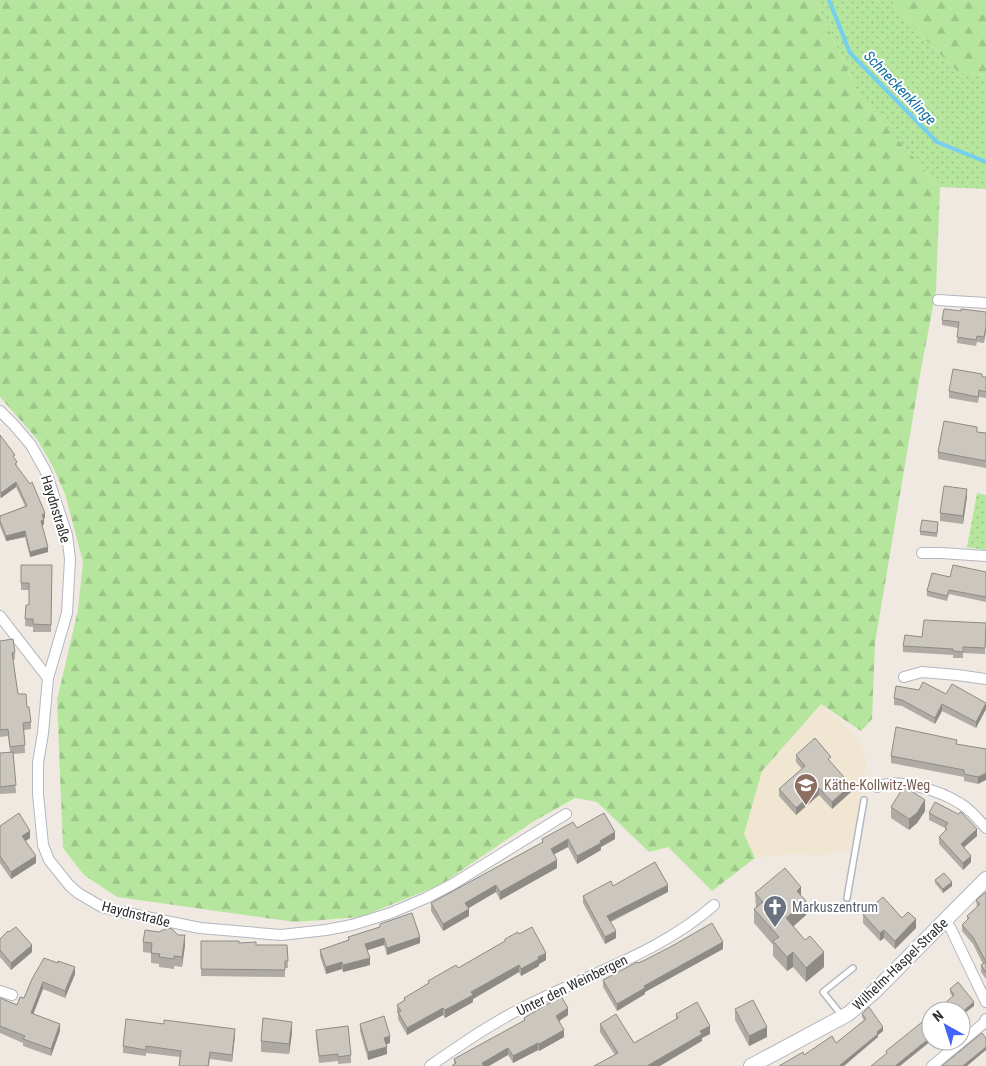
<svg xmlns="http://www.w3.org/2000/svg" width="986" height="1066" font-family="'Roboto Condensed',sans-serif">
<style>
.education{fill:#f0e6d1}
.grass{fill:url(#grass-dots)}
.forest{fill:url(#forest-firs)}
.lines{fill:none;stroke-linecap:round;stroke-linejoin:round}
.stream{stroke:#75cff0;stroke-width:4}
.lane-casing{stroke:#b4b7c1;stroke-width:8}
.street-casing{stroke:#b4b7c1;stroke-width:12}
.secondary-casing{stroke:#b4b7c1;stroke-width:16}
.lane{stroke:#fff;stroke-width:5}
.street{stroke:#fff;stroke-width:10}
.secondary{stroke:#fff;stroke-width:14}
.wall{fill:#afaba4}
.shaded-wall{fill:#8e8b86}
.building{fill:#cbc7bf;stroke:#8e8b86}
.labels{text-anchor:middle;stroke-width:4;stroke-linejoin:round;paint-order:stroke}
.street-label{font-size:14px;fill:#2e2e2e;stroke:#fff}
.education-label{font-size:14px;fill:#785e54;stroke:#fff;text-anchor:start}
.worship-label{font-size:14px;fill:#5b616d;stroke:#fff;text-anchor:start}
.water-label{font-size:15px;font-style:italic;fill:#0d6fa3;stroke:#fff}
</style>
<defs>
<pattern id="grass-dots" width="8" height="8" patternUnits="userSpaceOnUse" patternTransform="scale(1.25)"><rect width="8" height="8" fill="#b6e59e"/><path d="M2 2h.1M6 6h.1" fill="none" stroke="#9dc588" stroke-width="1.8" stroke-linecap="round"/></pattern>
<pattern id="forest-firs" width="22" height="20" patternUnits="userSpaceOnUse" patternTransform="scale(1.25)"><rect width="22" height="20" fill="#b6e59e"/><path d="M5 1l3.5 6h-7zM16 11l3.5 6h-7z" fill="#9dc588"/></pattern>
</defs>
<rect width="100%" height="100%" fill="#efe9e1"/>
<polygon class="education" points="821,704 858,738 867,762 850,850 822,855 787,854 755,858 744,834 762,771"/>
<g class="grass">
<polygon points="815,0 893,0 895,9 958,72 986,75 986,189 940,187 860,97"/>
<polygon points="977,493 986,495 986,550 967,547"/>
</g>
<g class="forest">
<polygon points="0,0 815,0 860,97 940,187 936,291 921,369 875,643 872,719 861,731 821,704 762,771 744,834 755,858 712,891 668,847 649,852 597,802 575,798 531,823 440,885 361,917 295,922 117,897 84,875 63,848 57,700 78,610 83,562 65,494 53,467 37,439 0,397"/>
<polygon points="893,0 986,0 986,75 958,72 895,9"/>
</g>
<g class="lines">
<polyline class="stream" points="829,0 850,53 937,142 986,162"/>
<g class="lane-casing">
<g id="lane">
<polyline points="847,898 864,800"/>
<polyline points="843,1017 823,992 853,968"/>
</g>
</g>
<g class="street-casing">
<g id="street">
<polyline points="938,300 986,303"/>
<polyline points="0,411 14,425 31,445 46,472 67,535 70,559 67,613 48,678 43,733 38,763 38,794 43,845 49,860 69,885 78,893 102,907 117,911 200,928 281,935 326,930 352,925 391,913 426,898 453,884 566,814"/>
<polyline points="922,553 941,553 986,556"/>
<polyline points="0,616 48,678"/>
<polyline points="904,677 922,672 957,675 986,679"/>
<path d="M 877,787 C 899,777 941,791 961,804 C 971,810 979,820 986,828"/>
<polyline points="945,921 951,929 986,1002"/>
<polyline points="0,991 12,995"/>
<path d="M 430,1066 C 463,1043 495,1021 530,1004 C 592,973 662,951 714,905"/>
<polyline points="932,1066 984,1023 986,1019"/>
</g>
</g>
<g class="secondary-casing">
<polyline id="secondary" points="751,1066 848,1014 873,993 986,879"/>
</g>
<use href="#lane" class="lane"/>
<use href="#street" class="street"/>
<use href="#secondary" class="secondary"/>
</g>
<g class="wall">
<polygon points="961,311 986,312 986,333 984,343 977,342 976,346 957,343 958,328 942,325 942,320"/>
<polygon points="982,377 986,377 986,398 979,397 978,403 949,398 949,391"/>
<polygon points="977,432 986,433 986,468 938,459 938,452"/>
<polygon points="0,435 15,459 17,466 45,518 44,519 44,524 42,526 48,552 30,557 25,537 6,541 0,526 0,516 25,506 16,487 1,498 0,497"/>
<polygon points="967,496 963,524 940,521 940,513"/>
<polygon points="938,526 937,537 920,535 920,531"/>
<polygon points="21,565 52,565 51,632 33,632 33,627 25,626 26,605 29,605 29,590 21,590"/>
<polygon points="986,572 986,602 949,594 947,601 927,596 927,591 950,577"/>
<polygon points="986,623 985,654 963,653 963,658 953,658 953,655 903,652 903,646 922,637"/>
<polygon points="0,641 15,652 15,659 13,660 18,694 27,707 31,722 31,729 24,730 25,753 13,754 16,793 0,794 0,753 10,752 8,736 0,737"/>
<polygon points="919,690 946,694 986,709 976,728 942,711 935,724 902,706 894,705 894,698"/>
<polygon points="957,744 986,749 978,784 964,781 964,777 891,763 891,756"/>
<polygon points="796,755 831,763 851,792 832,809 819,795 796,815 779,796 779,789 802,769 796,762"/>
<polygon points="891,807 925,811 917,823 909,830 891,818"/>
<polygon points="929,813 977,836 964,847 971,862 963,870 939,844 939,837 945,831 945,828 929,820"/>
<polygon points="0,826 30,838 26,841 36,863 11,879 0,863"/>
<polygon points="577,828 615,839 601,847 601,850 577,864 568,847 554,854 557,868 500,900 496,892 469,908 469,916 443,931 431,911 431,903 542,843 542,839"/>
<polygon points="935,880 952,886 943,893 935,883"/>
<polygon points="613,886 668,892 611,922 616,938 605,944 583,903 583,896"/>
<polygon points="986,892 986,979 981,972 981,965 983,964 973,944 962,931 962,925 967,920 967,916 977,907 976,900"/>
<polygon points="755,893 801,896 806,915 793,926 824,967 806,982 793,967 787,971 773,956 773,945 754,923 754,909 756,908"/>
<polygon points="863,914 902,918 916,928 895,949 884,938 880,941 863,923"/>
<polygon points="380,924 420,943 387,955 384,945 367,950 370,965 343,972 342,969 326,974 320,956 320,950 348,940 348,937 380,927"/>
<polygon points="9,932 32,952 11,970 0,957 0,939"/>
<polygon points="519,934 546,960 539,964 539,966 521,976 519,972 473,999 473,1002 445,1018 443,1015 407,1035 398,1019 398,1014 397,1012 397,1005 404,1001 404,998 428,984 428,981 458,968"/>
<polygon points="201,941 239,943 256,945 287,945 288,968 285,968 285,977 201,976"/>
<polygon points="143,942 185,945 182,967 174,966 174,969 159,967 159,964 151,963 151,953 143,952"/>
<polygon points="723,949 645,992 645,994 617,1011 603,987 603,980 638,963"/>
<polygon points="75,974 65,998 43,989 33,1014 60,1031 51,1056 23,1046 23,1043 0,1033 0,998 17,1005 24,998 32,979"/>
<polygon points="950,989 974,1006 945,1003 953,997 950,993"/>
<polygon points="735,1009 767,1037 749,1046 735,1020"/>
<polygon points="676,1014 710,1034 702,1038 702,1041 615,1055 600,1032 600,1024 634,1043 676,1019"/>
<polygon points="862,1014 883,1031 878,1035 878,1037 804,1055 836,1043 864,1020 862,1017"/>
<polygon points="568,1015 559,1021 564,1037 539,1051 538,1050 513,1063 508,1055 454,1065 454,1059 524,1021 524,1018"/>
<polygon points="360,1024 390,1043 386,1044 387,1054 368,1060 360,1031"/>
<polygon points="316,1030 351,1055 351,1063 338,1064 338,1061 319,1063 316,1037"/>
<polygon points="292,1033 289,1054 261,1052 261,1041"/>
<polygon points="235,1035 232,1062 210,1059 209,1066 179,1066 180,1057 146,1053 146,1056 123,1053 123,1046"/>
</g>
<g class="shaded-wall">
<polygon points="16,482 16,487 1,498 1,493"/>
<polygon points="967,489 967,496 963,524 963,516"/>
<polygon points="45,513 45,518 42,520 42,515"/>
<polygon points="44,519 44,524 41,527 41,521"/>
<polygon points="25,531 25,537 6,541 6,536"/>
<polygon points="48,547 48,552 30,557 30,552"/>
<polygon points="986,703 986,709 976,728 976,722"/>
<polygon points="942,704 942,711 935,724 935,718"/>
<polygon points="986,773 986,780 978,784 978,777"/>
<polygon points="851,785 851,792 832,809 832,802"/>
<polygon points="819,788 819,795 796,815 796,808"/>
<polygon points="925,800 925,811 917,823 909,830 909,819"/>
<polygon points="977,829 977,836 961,850 961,844"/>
<polygon points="30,831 30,838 22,843 22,836"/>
<polygon points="615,832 615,839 601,847 601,850 577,864 577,856 600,841"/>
<polygon points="568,839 568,847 551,856 551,849"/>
<polygon points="36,856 36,863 11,879 11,872"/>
<polygon points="971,856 971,862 963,870 963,863"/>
<polygon points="557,860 557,868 500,900 500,892"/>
<polygon points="952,882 952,886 943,893 943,889"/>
<polygon points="496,885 496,892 465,910 465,903"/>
<polygon points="668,885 668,892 607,923 607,916"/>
<polygon points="801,887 801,901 797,891"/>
<polygon points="806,901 806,915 786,933 786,918"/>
<polygon points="469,909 469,916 443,931 443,924"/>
<polygon points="916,919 916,928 895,949 895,941"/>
<polygon points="884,930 884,938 880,941 880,933"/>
<polygon points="616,931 616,938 605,944 605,937"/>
<polygon points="185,935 185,945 182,967 182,957"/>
<polygon points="420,937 420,943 387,955 387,948"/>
<polygon points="384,938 384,945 365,951 365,944"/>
<polygon points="723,942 723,949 645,992 645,994 617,1011 617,1004 644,986"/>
<polygon points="32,945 32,952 11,970 11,963"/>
<polygon points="793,952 793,967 787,971 787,957"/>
<polygon points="824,952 824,967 806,982 806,968"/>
<polygon points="546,953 546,960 539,964 539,966 521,976 521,969"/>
<polygon points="370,958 370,965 343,972 343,965"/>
<polygon points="342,962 342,969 326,974 326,967"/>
<polygon points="519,965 519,972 473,999 473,1002 445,1018 445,1010 471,992"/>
<polygon points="75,967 75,974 65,998 65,991"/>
<polygon points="43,982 43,989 31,1020 31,1013"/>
<polygon points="974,1002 974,1006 961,1016 961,1013"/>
<polygon points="443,1008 443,1015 407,1035 407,1028"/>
<polygon points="568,1008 568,1015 556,1023 556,1016"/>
<polygon points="292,1022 292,1033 289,1054 289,1044"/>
<polygon points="60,1024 60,1031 51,1056 51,1049"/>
<polygon points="710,1026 710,1034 702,1038 702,1041 660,1066 647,1066 700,1031"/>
<polygon points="767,1027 767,1037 749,1046 749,1036"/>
<polygon points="883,1027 883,1031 878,1035 878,1037 844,1066 839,1066"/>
<polygon points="235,1029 235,1035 232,1062 232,1055"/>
<polygon points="564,1030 564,1037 539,1051 539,1044"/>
<polygon points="390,1036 390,1043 384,1045 384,1038"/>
<polygon points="931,1037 931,1041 900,1066 895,1066"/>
<polygon points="538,1043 538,1050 513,1063 513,1056"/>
<polygon points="387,1047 387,1054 368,1060 368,1052"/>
<polygon points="986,1047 986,1050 967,1066 964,1066 964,1065"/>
<polygon points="508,1048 508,1055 489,1066 482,1066 482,1063"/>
</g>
<g class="building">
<polygon points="944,309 961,311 961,309 986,312 986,327 984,337 977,336 976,340 957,337 959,322 942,320"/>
<polygon points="953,369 982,374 982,377 986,377 986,392 979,390 978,397 949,391"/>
<polygon points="944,421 977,427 977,432 986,433 986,461 938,452"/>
<polygon points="0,435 15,455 13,456 17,462 15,464 30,484 32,482 45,513 42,515 44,519 41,521 48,547 30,552 25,531 6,536 0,521 0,516 27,506 16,482 1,493 0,491"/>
<polygon points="944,486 967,489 963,516 940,513"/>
<polygon points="922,520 938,522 937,533 920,531"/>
<polygon points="21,565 52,565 51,625 33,624 33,619 25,619 26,605 29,605 29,583 21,583"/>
<polygon points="953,565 986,572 986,597 949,590 947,596 927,591 932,573 950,577"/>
<polygon points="924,620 986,623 985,648 963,647 963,652 953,651 953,649 903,646 905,635 922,637"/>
<polygon points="13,639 15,652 12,653 18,694 26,694 27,707 29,707 31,722 23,723 25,745 10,747 8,729 0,730 0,641"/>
<polygon points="923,682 946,694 952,684 986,703 976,722 942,704 935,718 902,700 894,698 896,686 919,690"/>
<polygon points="896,727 957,740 956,744 986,749 986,773 978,777 964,774 964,770 891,756"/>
<polygon points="815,738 831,757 828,759 851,785 832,802 819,788 796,808 779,789 805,766 796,755"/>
<polygon points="13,752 16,785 0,787 0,753"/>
<polygon points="904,786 925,800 917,813 909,819 891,807"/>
<polygon points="935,802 958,814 961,812 977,829 961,844 971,856 963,863 939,837 947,829 945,827 948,823 929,813"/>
<polygon points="19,813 30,831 22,836 36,856 11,872 0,856 0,826"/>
<polygon points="604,813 615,832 600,841 601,843 577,856 568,839 551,849 557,860 500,892 496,885 465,903 469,909 443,924 431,903 543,842 542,839 573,822 577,828"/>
<polygon points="655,862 668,885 607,916 616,931 605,937 583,896 611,881 613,886"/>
<polygon points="785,868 801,887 797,891 806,901 786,918 805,940 810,936 824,952 806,968 793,952 787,957 773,941 779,937 754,909 763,902 755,893"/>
<polygon points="944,873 952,882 943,889 935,880"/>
<polygon points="986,892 986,962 973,937 962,925 969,918 967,916 980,904 976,900"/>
<polygon points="883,897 902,918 908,912 916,919 895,941 884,930 880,933 863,914"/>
<polygon points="412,913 420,937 387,948 384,938 365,944 370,958 343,965 342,962 326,967 320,950 349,940 348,937 380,927 380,924"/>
<polygon points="712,923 723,942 644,986 645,988 617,1004 603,980 637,962 638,963 645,960 672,946"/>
<polygon points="16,927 32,945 11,963 0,950 0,939 8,931 9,932"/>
<polygon points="532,927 546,953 538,957 539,959 521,969 519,965 471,992 473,995 445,1010 443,1008 407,1028 398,1012 401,1011 397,1005 405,1000 404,998 429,983 428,981 456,965 458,968 505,941 505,939 518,932 519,934"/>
<polygon points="167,928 172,929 178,935 185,935 182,957 174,956 174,959 159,957 160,954 151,953 152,943 143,942 145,930 159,932"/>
<polygon points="201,941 239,941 239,943 256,942 256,945 287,945 288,961 285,961 285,970 201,969"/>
<polygon points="44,958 58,963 58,961 75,967 65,991 43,982 31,1013 60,1024 51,1049 23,1039 25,1036 0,1026 0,998 17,1005 20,997 24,998 32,979"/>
<polygon points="986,962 986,973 981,965"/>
<polygon points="958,982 974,1002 961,1013 961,1011 936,1011 954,995 950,989"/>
<polygon points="561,996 568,1008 556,1016 564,1030 539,1044 538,1043 513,1056 508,1048 482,1063 484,1066 452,1066 456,1063 454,1059 525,1020 524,1018"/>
<polygon points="753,1000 767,1027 749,1036 735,1009"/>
<polygon points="697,1002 710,1026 700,1031 702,1034 647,1066 594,1066 618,1053 600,1024 616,1014 634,1043 678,1018 676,1014"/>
<polygon points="869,1007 883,1027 877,1032 878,1034 839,1066 779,1066 803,1052 804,1055 832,1036 836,1043 866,1019 862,1014"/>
<polygon points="931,1015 931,1037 895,1066 871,1066 887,1053 886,1051"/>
<polygon points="384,1016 390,1036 384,1038 387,1047 368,1052 360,1024"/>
<polygon points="263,1018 292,1022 289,1044 261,1041"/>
<polygon points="126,1019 164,1024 164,1020 235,1029 232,1055 210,1052 208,1066 179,1066 181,1051 146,1046 146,1050 123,1046"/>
<polygon points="348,1026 351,1055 338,1057 338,1054 319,1056 316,1030"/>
<polygon points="982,1033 986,1038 986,1047 964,1065 964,1066 942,1066"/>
</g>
<defs>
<g id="school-pin" transform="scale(1.25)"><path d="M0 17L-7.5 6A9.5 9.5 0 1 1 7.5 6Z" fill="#8d6e63" stroke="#fff"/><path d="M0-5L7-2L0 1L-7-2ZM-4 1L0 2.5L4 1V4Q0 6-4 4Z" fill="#fff"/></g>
<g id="church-pin" transform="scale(1.25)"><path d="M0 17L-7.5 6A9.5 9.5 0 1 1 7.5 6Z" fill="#6b7280" stroke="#fff"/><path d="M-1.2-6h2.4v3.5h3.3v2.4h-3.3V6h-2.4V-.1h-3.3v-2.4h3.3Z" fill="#fff"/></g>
</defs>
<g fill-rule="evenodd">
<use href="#school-pin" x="806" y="785"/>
<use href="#church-pin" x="775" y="907"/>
</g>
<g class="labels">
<g class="street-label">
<text transform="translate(56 509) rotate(73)" y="5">Haydnstraße</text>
<text transform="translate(136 914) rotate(14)" y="5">Haydnstraße</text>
<text transform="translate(900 964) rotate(-44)" y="5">Wilhelm-Haspel-Straße</text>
<text transform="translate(572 985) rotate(-26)" y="5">Unter den Weinbergen</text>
</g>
<g class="education-label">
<text x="824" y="790">Käthe-Kollwitz-Weg</text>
</g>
<g class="worship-label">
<text x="792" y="912">Markuszentrum</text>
</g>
<g class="water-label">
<text transform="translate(900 88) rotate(46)" y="5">Schneckenklinge</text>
</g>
</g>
<g transform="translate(946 1026) rotate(321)"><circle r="24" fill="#ffffff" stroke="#ababab"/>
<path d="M0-4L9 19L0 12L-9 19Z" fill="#4264fb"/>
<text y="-8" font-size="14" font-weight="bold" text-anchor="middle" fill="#2e2e2e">N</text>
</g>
</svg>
